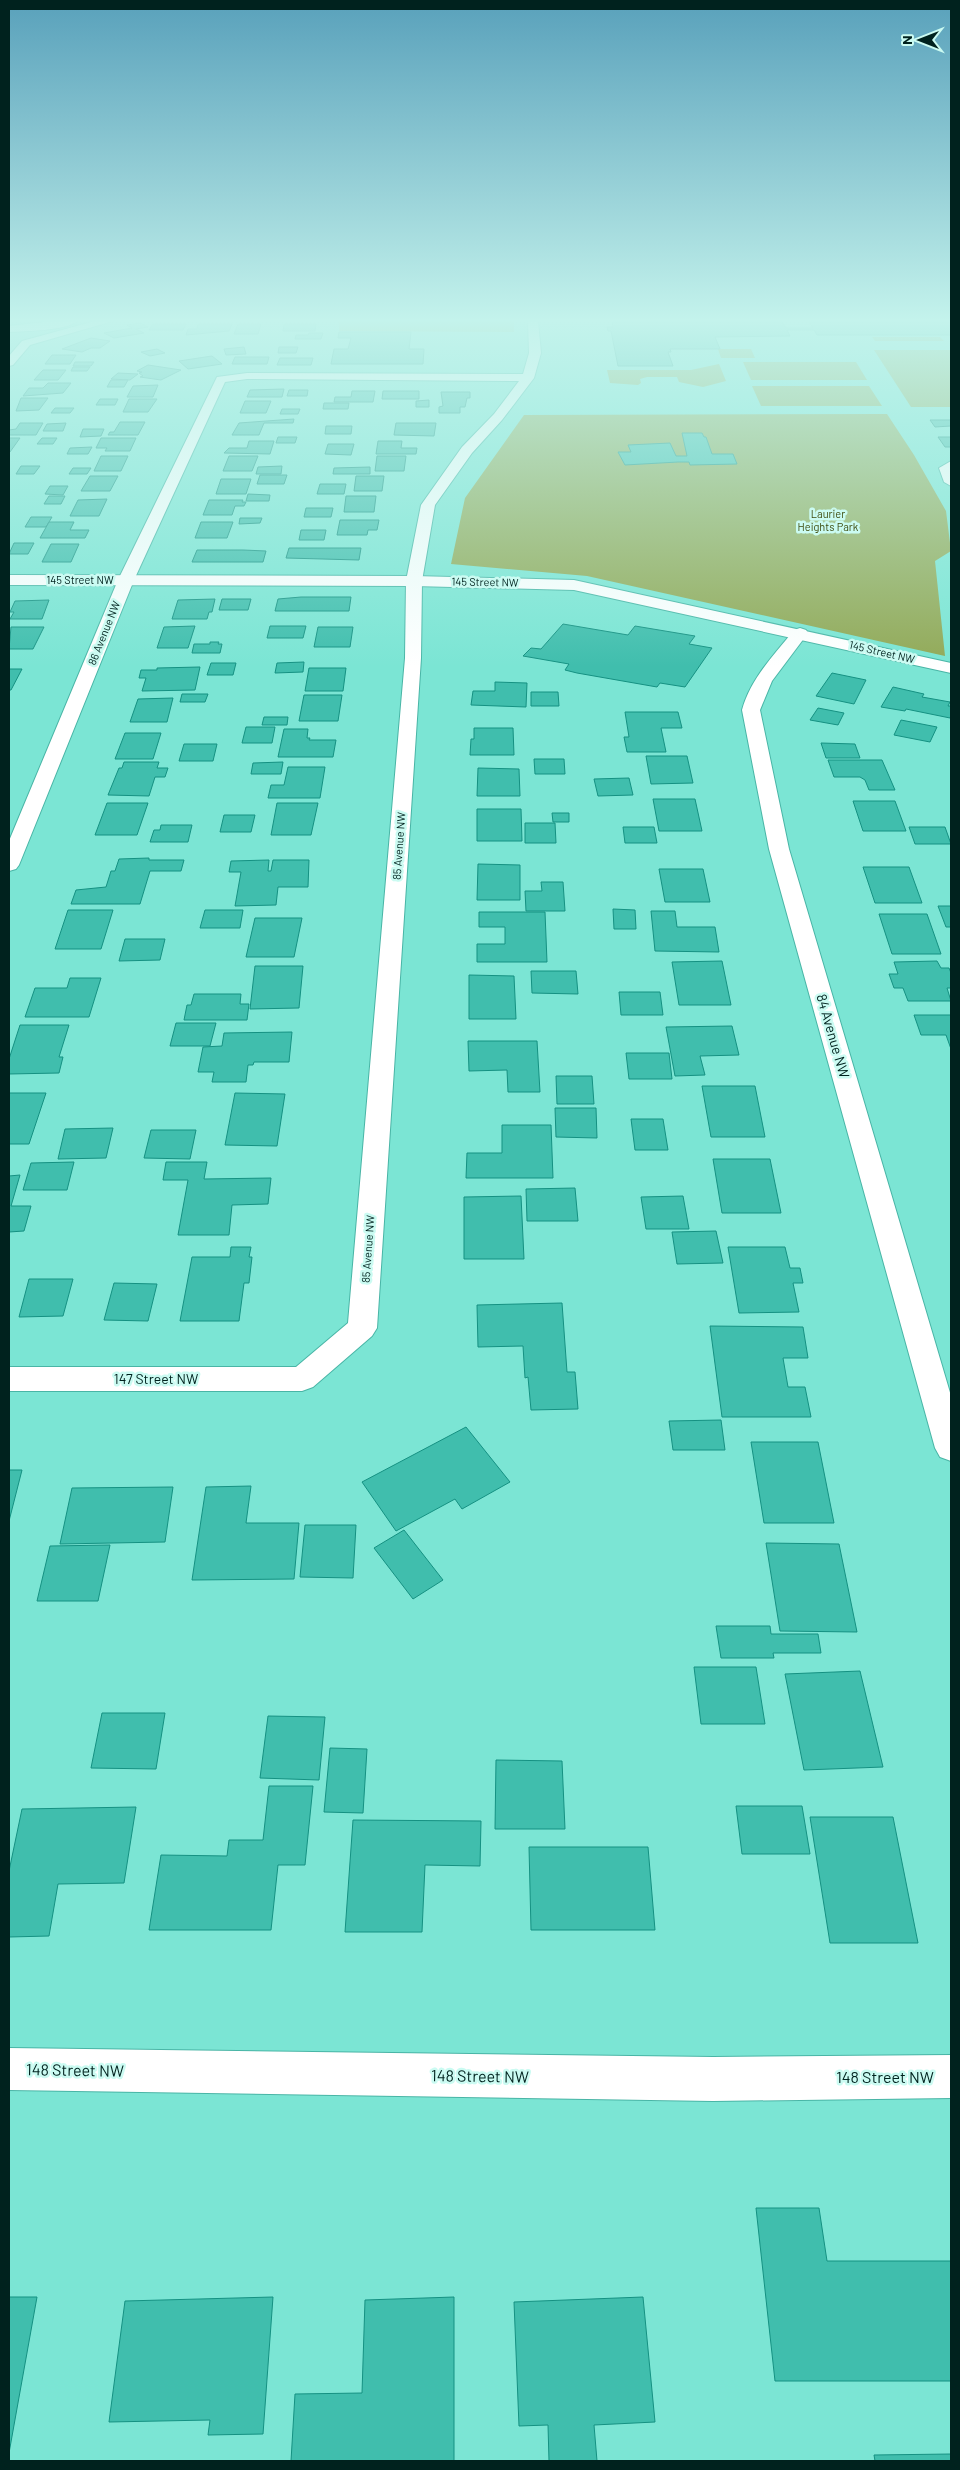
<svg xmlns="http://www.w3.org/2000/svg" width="960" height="2470" font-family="Barlow,sans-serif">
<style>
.green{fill:#92a957}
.building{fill:#40bead;stroke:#159182}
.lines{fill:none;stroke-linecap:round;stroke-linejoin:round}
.minor-casing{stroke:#49b5a6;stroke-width:2}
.tertiary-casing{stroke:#49b5a6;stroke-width:2}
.secondary-casing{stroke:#49b5a6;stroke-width:2}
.minor{fill:#fff;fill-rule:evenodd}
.tertiary{fill:#fff;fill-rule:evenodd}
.secondary{fill:#fff;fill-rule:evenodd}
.labels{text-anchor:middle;stroke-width:5;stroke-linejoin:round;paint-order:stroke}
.far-park-label{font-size:11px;fill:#3c4a0c;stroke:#cbfbf2}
.far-street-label{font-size:11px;fill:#00221e;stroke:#cbfbf2}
.street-label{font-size:14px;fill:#00221e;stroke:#cbfbf2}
.near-street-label{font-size:16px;fill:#00221e;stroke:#cbfbf2}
</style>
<rect width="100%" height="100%" fill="#7be5d4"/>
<g class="green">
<polygon points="339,321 514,321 514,332 339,331"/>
<polygon points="872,337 940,337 944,341 875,341"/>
<polygon points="718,349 751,349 755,358 721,358"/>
<polygon points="874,350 951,350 951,407 911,407"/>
<polygon points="743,362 856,362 867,380 751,380"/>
<polygon points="719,364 726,381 703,387 679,382 677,377 647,377 640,379 641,383 638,385 610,383 607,370 691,370"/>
<polygon points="752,386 869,386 882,406 761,406"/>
<polygon points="887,414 914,455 946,511 951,551 935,561 945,656 587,576 451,564 465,498 524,415"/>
</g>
<g class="building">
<polygon points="612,322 782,322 786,328 813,328 809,322 951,322 951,335 817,335 814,330 787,330 790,336 715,337 720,349 670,349 671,352 668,352 673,366 618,366 611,331 608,331 607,327 613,327"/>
<polygon points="140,323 148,327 136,329 144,333 114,338 104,333 132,328 127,325"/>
<polygon points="153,324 186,324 183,330 149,330"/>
<polygon points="198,324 232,324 229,331 186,335 188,329 197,329"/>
<polygon points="238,324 261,324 258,334 234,334"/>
<polygon points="284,324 316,324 315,331 283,331"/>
<polygon points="339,332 411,332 409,349 424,349 423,364 331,364 334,349 348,349 351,338 338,338"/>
<polygon points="309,333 323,333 321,339 295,339 296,335 308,335"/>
<polygon points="91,338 110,341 100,348 91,348 82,352 62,349"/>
<polygon points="244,347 246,354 226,355 224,349"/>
<polygon points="279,347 298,347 296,353 278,353"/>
<polygon points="157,349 165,353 150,356 141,352"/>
<polygon points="52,355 76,355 70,364 45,364"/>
<polygon points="212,356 222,364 188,369 179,361"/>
<polygon points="235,357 269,357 267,364 232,364"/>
<polygon points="280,358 313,358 311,365 277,365"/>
<polygon points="75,362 94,362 91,366 73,366"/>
<polygon points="148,365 181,370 161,380 140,377 143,376 139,373 142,372 137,371"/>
<polygon points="73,367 90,367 87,371 71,371"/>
<polygon points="43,370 66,370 58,380 34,380"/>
<polygon points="118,373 138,374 130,380 111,379"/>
<polygon points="111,380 128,380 124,387 107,387"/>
<polygon points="48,383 71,383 63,393 23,396 29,388 43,388"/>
<polygon points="158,385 153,397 127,397 133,386"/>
<polygon points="284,389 282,397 247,397 250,390"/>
<polygon points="289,390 308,390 307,396 287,396"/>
<polygon points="352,391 375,391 373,402 334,402 335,397 351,397"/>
<polygon points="383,391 419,391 419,399 382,399"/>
<polygon points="441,392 470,392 470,398 467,398 465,407 460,407 460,413 439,413 439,407 443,406"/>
<polygon points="21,398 48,398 39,410 16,411"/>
<polygon points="100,399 118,399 115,405 96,405"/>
<polygon points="129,399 157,399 148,412 123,412"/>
<polygon points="429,400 429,407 416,407 416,401"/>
<polygon points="245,401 271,401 266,413 240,413"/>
<polygon points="324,403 349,403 348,409 323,409"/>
<polygon points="55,408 74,408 70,413 51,413"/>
<polygon points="282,409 300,409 298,414 280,414"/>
<polygon points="294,419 293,423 264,423 259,435 232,435 239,423"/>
<polygon points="930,420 951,420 951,426 935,427"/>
<polygon points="120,422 145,422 138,435 108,435 110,432 114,432"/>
<polygon points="20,423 43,423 36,435 9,435 9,430 16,429"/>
<polygon points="66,423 63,431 43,431 47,424"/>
<polygon points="396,423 436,423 434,436 394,435"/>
<polygon points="326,426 352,426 351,434 325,434"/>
<polygon points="83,429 104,429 101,436 80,437"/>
<polygon points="682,433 702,433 704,437 706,437 712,454 733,454 737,464 690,465 689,462 678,462 625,465 618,452 631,452 628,445 670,443 676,456 687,456"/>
<polygon points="278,437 297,437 295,443 276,443"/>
<polygon points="938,437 951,437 951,447 945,447"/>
<polygon points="9,438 20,438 10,452 9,452"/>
<polygon points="42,438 57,438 53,444 37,444"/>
<polygon points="101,438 136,438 130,451 105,451 107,448 96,448"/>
<polygon points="249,441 274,441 270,454 224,453 229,448 247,448"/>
<polygon points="378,441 402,441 401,448 417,448 416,454 376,454"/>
<polygon points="328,444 354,444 351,455 325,454"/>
<polygon points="92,447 88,454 67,454 70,448"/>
<polygon points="101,456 128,456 121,471 94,471"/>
<polygon points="229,456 258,456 252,471 223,471"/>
<polygon points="377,456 406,456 404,471 375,471"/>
<polygon points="21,466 40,466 34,474 16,474"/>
<polygon points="282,466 281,474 256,474 258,467"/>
<polygon points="370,467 370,474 333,474 334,468"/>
<polygon points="73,468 91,468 87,474 69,474"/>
<polygon points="260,475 287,475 284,484 257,484"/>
<polygon points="90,476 118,476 110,491 81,491"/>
<polygon points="356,476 384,476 382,491 354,491"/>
<polygon points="221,479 251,479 246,494 216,494"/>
<polygon points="320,484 346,484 344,494 317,494"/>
<polygon points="50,486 68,486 63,495 45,494"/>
<polygon points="248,494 270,495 269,501 246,501"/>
<polygon points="49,496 65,496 61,504 44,504"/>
<polygon points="346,496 376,496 374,512 344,512"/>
<polygon points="107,499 99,516 70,516 78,500"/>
<polygon points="209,500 243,500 242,502 246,502 244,506 235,506 232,515 203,515"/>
<polygon points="306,508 333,508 331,517 304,517"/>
<polygon points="31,517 52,517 46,527 25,527"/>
<polygon points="240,518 262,518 260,523 239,524"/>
<polygon points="340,520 379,520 377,530 368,530 367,535 337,535"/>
<polygon points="49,522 74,522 70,530 89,530 85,538 40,538"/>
<polygon points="201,522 233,522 227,538 195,538"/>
<polygon points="301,530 326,530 324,540 299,540"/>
<polygon points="14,543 34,543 28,554 9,554"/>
<polygon points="51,544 79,544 71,562 42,562"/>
<polygon points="289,548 361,548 359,560 286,558"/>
<polygon points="197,550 243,550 266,551 263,562 192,562"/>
<polygon points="301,597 351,597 349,611 275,611 278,599"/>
<polygon points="215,599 212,612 209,612 207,619 172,619 178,600"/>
<polygon points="222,599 251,599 248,610 219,610"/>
<polygon points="49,600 42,619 10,619 14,612 10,612 15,601"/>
<polygon points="563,624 628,635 635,626 695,636 689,644 712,648 685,687 660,683 657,687 577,673 565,670 569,664 523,656 531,648 541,649"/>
<polygon points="195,626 188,648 157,648 164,627"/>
<polygon points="270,626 306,626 303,638 267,638"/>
<polygon points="11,627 44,627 33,649 9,649"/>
<polygon points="318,627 353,627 350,647 314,647"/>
<polygon points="210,642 219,642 218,644 222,644 220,653 192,653 194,644 210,644"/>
<polygon points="304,662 303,672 275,673 277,663"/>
<polygon points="211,663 236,663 233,675 207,675"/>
<polygon points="200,667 195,690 142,691 146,678 139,678 141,670 157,670 157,668"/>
<polygon points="309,668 346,668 343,691 305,691"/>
<polygon points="9,669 22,669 11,690 9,690"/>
<polygon points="832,673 866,680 854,704 816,696"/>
<polygon points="495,682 527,683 526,707 471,705 473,691 495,691"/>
<polygon points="893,687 924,694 922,697 950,702 948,706 951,706 951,715 950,718 906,709 905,711 881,707"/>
<polygon points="531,692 558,692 559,706 531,706"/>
<polygon points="182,694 208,694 205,702 180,702"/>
<polygon points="304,695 342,695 338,721 299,721"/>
<polygon points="173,698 167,722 130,722 138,699"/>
<polygon points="818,708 844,713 838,725 810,720"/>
<polygon points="625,712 678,712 682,728 661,728 666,752 627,752 624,737 629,737"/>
<polygon points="264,717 288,717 287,725 262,725"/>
<polygon points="901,720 937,727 930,742 894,735"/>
<polygon points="246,727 275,727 272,743 242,743"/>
<polygon points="474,728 513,728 514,755 470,755 471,739 474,739"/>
<polygon points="284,729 308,729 307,738 310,738 309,740 336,740 333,757 278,757"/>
<polygon points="125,733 161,733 153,759 115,759"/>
<polygon points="821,743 855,744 860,758 826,758"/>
<polygon points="184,744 217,744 213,761 179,761"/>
<polygon points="646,756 687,756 693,783 651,784"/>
<polygon points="534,759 564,759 565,774 535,774"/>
<polygon points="828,760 882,760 895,790 869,790 865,780 860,777 834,777"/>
<polygon points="124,762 159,762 157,768 168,768 165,777 155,777 149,796 108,795 119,768 122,768"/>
<polygon points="283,762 281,774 251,774 253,763"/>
<polygon points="288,767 325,767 320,798 268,798 271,785 284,785"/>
<polygon points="478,768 519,769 520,796 477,796"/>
<polygon points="629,778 633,795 598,796 594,779"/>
<polygon points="653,799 695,799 702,831 659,831"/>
<polygon points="853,801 895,801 906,831 863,831"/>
<polygon points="107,803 148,803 137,835 95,835"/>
<polygon points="277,803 318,803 311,835 271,835"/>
<polygon points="477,809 521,809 522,841 477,841"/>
<polygon points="552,813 569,813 569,822 553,822"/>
<polygon points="224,815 255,815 251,832 220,832"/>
<polygon points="525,823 555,823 556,843 525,843"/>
<polygon points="161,825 192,825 188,842 150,842 154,830 160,830"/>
<polygon points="623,827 654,827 657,843 625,843"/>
<polygon points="909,827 945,827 951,844 915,844"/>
<polygon points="149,858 149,860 184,860 181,871 150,871 140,904 71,904 76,890 106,887 111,871 115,871 119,859"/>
<polygon points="269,860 268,871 271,871 273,860 309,860 308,887 278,887 276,905 235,906 241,872 229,872 231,861"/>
<polygon points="478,864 520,865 520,900 477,900"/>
<polygon points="863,867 909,867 922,903 875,903"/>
<polygon points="659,869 703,869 710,902 665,902"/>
<polygon points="541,882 563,882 565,911 526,911 525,891 542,891"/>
<polygon points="938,906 951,906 951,927 946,927"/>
<polygon points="613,909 635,910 636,929 614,929"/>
<polygon points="68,910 113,910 101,949 55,949"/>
<polygon points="205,910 243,910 240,928 200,928"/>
<polygon points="651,911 675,911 677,927 715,927 719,952 655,951"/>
<polygon points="479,912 545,912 547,962 477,962 477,944 505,944 505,927 479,927"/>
<polygon points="879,914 927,914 941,954 892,954"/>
<polygon points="255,918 302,918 294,957 246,957"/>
<polygon points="125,939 165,939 160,960 119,961"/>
<polygon points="722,961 731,1005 679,1005 672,962"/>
<polygon points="937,961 941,968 949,968 951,973 951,988 947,988 951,1001 908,1001 903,988 894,988 889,974 898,974 894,962"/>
<polygon points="255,966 303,966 299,1008 250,1009"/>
<polygon points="531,971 576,971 578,994 532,993"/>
<polygon points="469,975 514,976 516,1019 469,1019"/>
<polygon points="70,978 101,978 89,1017 25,1017 35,988 67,988"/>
<polygon points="619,992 660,992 663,1015 621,1015"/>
<polygon points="194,994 241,994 240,1004 249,1004 247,1020 184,1020 187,1005 191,1005"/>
<polygon points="914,1015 951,1015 951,1049 946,1035 921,1035"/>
<polygon points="176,1023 216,1023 210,1046 170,1046"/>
<polygon points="20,1025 69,1025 59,1057 63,1057 59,1073 9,1074 9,1059"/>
<polygon points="732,1026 739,1055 700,1056 705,1075 675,1076 666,1027"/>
<polygon points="292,1032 289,1062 254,1062 253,1065 248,1065 246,1082 212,1082 214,1072 198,1072 203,1047 222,1046 224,1033"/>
<polygon points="468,1041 537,1041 540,1092 508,1092 507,1070 469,1071"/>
<polygon points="626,1053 669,1053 672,1079 629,1079"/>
<polygon points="556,1076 592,1076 594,1104 557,1104"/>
<polygon points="702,1086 755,1086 765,1137 711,1137"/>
<polygon points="9,1093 46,1093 29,1144 9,1144"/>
<polygon points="235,1093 285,1094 277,1146 225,1145"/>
<polygon points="555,1108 596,1108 597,1138 556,1137"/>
<polygon points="631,1119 663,1119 668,1150 635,1150"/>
<polygon points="502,1125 551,1125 553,1178 466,1178 467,1153 502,1153"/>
<polygon points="113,1128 106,1158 58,1159 65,1129"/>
<polygon points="151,1130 196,1130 190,1159 144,1158"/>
<polygon points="713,1159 770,1159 781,1213 722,1213"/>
<polygon points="74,1162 67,1190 23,1190 31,1163"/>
<polygon points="166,1162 207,1162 204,1179 271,1178 268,1204 232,1205 229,1235 178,1235 188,1180 163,1180"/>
<polygon points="20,1175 11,1206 31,1206 24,1231 9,1232 9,1176"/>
<polygon points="575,1188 578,1221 527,1221 526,1189"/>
<polygon points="521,1196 524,1259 464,1259 464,1197"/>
<polygon points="683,1196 689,1229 646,1229 641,1197"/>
<polygon points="716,1231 723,1263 677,1264 672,1232"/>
<polygon points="231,1247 251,1247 249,1257 252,1257 249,1283 244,1283 239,1321 180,1321 192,1257 230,1257"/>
<polygon points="728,1247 785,1247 790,1268 800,1268 803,1283 793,1283 799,1312 739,1313"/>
<polygon points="29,1279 73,1279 63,1316 19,1317"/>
<polygon points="114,1283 157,1284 148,1321 104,1320"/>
<polygon points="562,1303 567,1372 575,1372 578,1409 531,1410 528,1377 525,1378 523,1346 478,1347 477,1305"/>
<polygon points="710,1326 803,1327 808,1358 783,1358 788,1387 805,1387 811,1417 722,1417"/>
<polygon points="721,1420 725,1450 673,1450 669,1421"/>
<polygon points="466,1427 510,1482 462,1509 455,1499 396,1531 362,1482"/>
<polygon points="751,1442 818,1442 834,1523 764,1523"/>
<polygon points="9,1470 22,1470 9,1521"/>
<polygon points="251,1486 246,1523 299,1523 294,1579 192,1580 206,1487"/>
<polygon points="173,1487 165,1542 60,1544 72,1488"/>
<polygon points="305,1525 356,1525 353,1578 300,1577"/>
<polygon points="404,1530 443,1580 413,1599 374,1548"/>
<polygon points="766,1543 839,1544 857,1632 780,1631"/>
<polygon points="110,1545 98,1601 37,1601 50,1546"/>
<polygon points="716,1626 770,1626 771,1634 818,1634 821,1653 773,1653 774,1658 721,1658"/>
<polygon points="694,1667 756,1667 765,1724 701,1724"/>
<polygon points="860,1671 883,1767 804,1770 785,1674"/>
<polygon points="102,1713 165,1713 156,1769 91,1768"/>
<polygon points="268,1716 325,1717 319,1780 260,1778"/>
<polygon points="330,1748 367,1749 363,1813 324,1812"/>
<polygon points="496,1760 562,1761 565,1829 495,1829"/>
<polygon points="269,1786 313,1786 305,1865 278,1865 271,1930 149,1930 161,1855 227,1856 229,1840 263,1840"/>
<polygon points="736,1806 802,1806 810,1854 742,1854"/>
<polygon points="136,1807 124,1883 58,1884 49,1936 9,1937 9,1871 22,1809"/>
<polygon points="810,1817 893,1817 918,1943 830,1943"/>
<polygon points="353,1820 481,1821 480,1866 425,1865 422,1932 345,1932"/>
<polygon points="529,1847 648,1847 655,1930 531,1930"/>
<polygon points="756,2208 819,2208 827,2261 951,2261 951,2381 775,2381"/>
<polygon points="9,2297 37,2297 9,2453"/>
<polygon points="273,2297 263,2434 208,2435 210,2420 109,2422 125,2301"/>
<polygon points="454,2297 454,2461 291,2461 295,2394 362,2393 365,2300"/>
<polygon points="643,2297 655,2422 594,2425 597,2461 549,2461 548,2425 519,2426 514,2302"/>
<polygon points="951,2454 951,2461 875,2461 874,2455"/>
</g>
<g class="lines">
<g class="minor-casing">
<g id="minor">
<polygon points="95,321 113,321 30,345 13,365 9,366 9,356 22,341"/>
<polygon points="528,321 538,321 541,353 534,378 502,420 472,453 435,505 422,581 421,658 377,1328 372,1336 313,1387 302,1391 9,1391 9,1367 296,1367 348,1323 405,658 406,581 421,505 462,447 494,414 519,381 247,379 225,382 134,580 19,865 16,869 9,871 9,841 118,580 217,377 247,373 523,374 529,353"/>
<polygon points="951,461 951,486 944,482 939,468"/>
<path d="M 800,628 L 806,630 L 808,633 L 772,681 L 760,710 L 789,849 L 951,1396 L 951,1461 L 940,1457 L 935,1448 L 769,849 L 742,710 C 750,679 775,654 794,630 Z"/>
<polygon points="9,2048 713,2057 951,2055 951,2098 713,2101 9,2090"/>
</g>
</g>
<g class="tertiary-casing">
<polygon id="tertiary" points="9,575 414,576 574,580 951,663 951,673 574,590 414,586 9,585"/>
</g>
<g class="secondary-casing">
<path id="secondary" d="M 53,321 L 77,321 C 66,331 24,331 9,332 L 9,326 Z"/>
</g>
<use href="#minor" class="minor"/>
<use href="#tertiary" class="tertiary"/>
<use href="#secondary" class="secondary"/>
</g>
<linearGradient id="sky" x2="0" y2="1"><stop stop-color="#59a1bb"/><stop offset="0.48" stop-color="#c4f3ec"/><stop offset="1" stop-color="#c4f3ec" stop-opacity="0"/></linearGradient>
<rect width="960" height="667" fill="url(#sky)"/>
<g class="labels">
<g class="far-park-label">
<text x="828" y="518">Laurier<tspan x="828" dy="13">Heights Park</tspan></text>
</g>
<g class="far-street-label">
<text x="80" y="584">145 Street NW</text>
<text transform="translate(485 582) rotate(1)" y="4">145 Street NW</text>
<text transform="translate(104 633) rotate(-68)" y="4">86 Avenue NW</text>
<text transform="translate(882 652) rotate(13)" y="4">145 Street NW</text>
<text transform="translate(399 846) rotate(-86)" y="4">85 Avenue NW</text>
<text transform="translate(368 1249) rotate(-86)" y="4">85 Avenue NW</text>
</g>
<g class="street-label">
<text transform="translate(833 1036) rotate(74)" y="5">84 Avenue NW</text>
<text x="156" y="1384">147 Street NW</text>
</g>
<g class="near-street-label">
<text transform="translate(75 2070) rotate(1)" y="6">148 Street NW</text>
<text transform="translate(480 2076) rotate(1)" y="6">148 Street NW</text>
<text x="885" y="2083">148 Street NW</text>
</g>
</g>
<rect width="960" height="2470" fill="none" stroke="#00221e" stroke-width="20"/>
<g transform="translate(920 40) rotate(270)" stroke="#cbfbf2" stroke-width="4" paint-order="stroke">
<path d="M0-4L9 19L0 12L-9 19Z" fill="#00221e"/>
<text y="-8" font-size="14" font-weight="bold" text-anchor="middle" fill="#00221e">N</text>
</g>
</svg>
